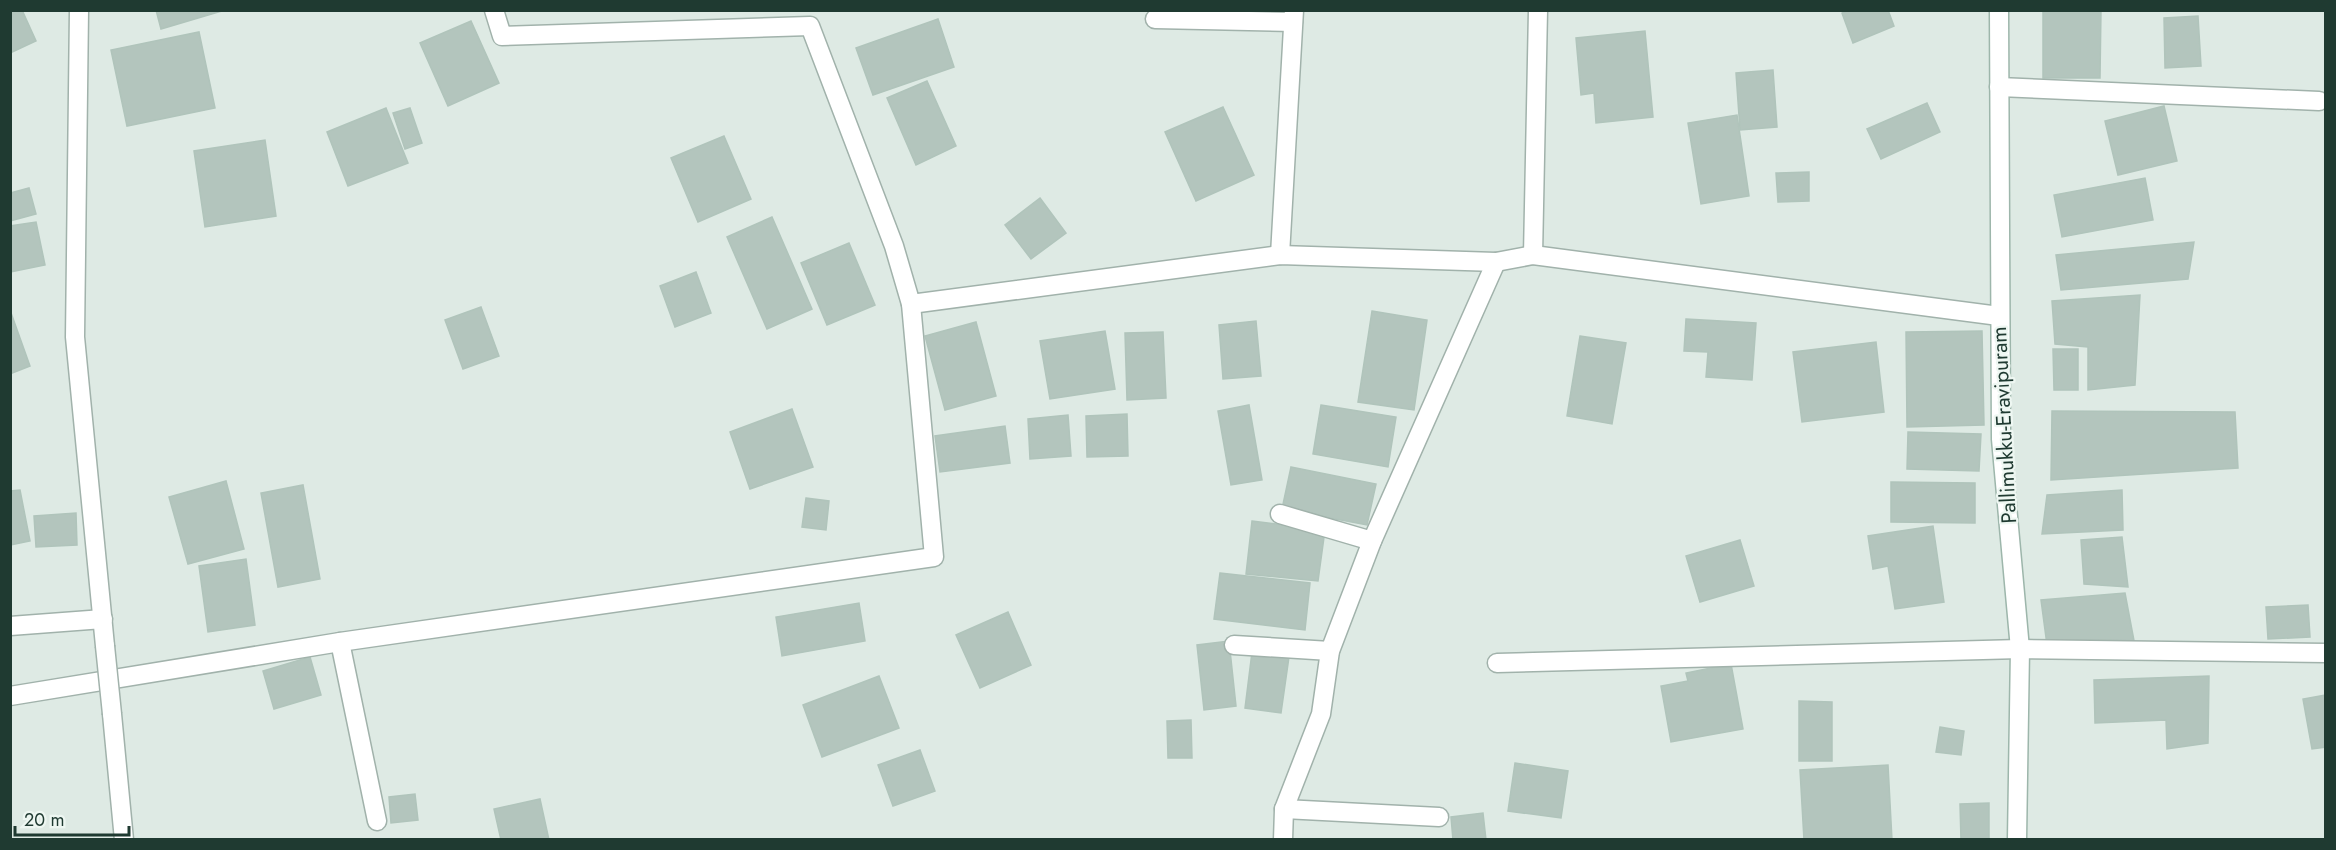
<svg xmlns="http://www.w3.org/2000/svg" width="2336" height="850" font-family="Jost,sans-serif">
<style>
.building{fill:#b3c5bd;stroke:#b0c4bb;stroke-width:1.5}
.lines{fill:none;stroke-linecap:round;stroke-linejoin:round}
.minor-casing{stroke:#a1b2ab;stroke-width:21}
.secondary-casing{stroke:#9db6ab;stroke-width:21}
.minor{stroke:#fff;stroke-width:18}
.secondary{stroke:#fff;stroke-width:18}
.minor-bridge-casing{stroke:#a1b2ab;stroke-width:21;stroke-linecap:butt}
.minor-bridge{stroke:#fff;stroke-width:18}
.labels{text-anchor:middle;stroke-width:4.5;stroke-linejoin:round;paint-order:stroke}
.street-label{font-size:21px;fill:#1f3a31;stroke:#eef7f2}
</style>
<rect width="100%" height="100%" fill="#deeae4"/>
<g class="building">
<polygon points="10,10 22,10 36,41 10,53"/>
<polygon points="156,10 222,10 222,11 161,29"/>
<polygon points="1848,10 1888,10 1894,26 1853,43 1842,13"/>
<polygon points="2043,10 2101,10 2100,78 2043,78"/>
<polygon points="2198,16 2201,66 2165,68 2164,18"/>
<polygon points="938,19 954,67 873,95 856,48"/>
<polygon points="471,21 499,83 448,106 420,43"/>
<polygon points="1645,31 1653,117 1596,123 1594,93 1581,95 1576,38"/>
<polygon points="199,32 215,108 127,126 111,50"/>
<polygon points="1773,70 1777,127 1740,130 1736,73"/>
<polygon points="927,81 956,146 916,165 887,98"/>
<polygon points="1927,103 1940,132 1881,159 1867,129"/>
<polygon points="2164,106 2177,161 2118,175 2105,121"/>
<polygon points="1223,107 1254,175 1196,201 1165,132"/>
<polygon points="386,108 408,163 348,186 327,132"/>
<polygon points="410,108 422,143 405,149 393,113"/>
<polygon points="1737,115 1749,196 1701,204 1688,123"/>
<polygon points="724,136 751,199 698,222 671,158"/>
<polygon points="265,140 276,216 205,227 194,151"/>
<polygon points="1809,172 1809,201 1778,202 1776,173"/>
<polygon points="2145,178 2153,220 2062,237 2054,195"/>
<polygon points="29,188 36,214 10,221 10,193"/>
<polygon points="1040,198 1066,233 1031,259 1005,225"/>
<polygon points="772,217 812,309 767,329 727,237"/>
<polygon points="36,222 45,265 10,272 10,226"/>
<polygon points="2194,242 2188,279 2061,290 2056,255"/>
<polygon points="849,243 875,305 827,325 801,263"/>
<polygon points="696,272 711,313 675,327 660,286"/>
<polygon points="2140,295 2135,385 2088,390 2088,347 2055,344 2052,301"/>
<polygon points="481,307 499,356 463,369 445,320"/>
<polygon points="10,310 30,366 10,374"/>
<polygon points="1372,311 1427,320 1414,410 1358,402"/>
<polygon points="1686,319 1756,323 1752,380 1706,377 1708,352 1684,351"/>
<polygon points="1256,321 1261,376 1223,379 1219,325"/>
<polygon points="976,322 996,396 945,410 925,336"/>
<polygon points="1105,331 1115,389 1050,399 1040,341"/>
<polygon points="1982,331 1984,425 1907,427 1906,332"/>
<polygon points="1163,332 1166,398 1127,400 1125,333"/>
<polygon points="1580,336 1626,343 1612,424 1567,416"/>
<polygon points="1876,342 1884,412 1802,422 1793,352"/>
<polygon points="2053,349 2078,349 2078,390 2054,390"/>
<polygon points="1249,405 1262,480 1231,485 1218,411"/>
<polygon points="1321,405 1396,417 1388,467 1313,454"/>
<polygon points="792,409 813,467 750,489 730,432"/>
<polygon points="2052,411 2235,412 2238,468 2051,480"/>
<polygon points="1127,414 1128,456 1087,457 1086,416"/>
<polygon points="1068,415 1071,456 1030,459 1028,419"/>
<polygon points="1005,426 1010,463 940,472 935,436"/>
<polygon points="1908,432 1981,434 1979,471 1907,469"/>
<polygon points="1291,467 1376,484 1367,525 1282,509"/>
<polygon points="226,481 244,549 188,564 169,497"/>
<polygon points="1891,482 1975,483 1975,523 1891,522"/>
<polygon points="303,485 320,579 278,587 261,493"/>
<polygon points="20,490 30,541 10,545 10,491"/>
<polygon points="2122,490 2123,530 2042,534 2047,495"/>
<polygon points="806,498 829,501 826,530 802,527"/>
<polygon points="76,513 77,545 36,547 34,516"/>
<polygon points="1252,521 1325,530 1318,581 1246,574"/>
<polygon points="1933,526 1944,602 1895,609 1888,566 1873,569 1868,536"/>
<polygon points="2122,537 2128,587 2084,584 2081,540"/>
<polygon points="1740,540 1754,586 1700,602 1686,556"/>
<polygon points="246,559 255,625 208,632 199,566"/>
<polygon points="1220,573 1310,583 1305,630 1214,619"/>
<polygon points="2125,593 2135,646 2047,645 2041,600"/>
<polygon points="859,603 865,641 782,656 776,617"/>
<polygon points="2308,605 2310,637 2268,639 2266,607"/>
<polygon points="1008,612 1031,665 980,688 956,635"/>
<polygon points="1229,641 1236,706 1204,710 1197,645"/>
<polygon points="1252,652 1289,657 1281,713 1245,708"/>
<polygon points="310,657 321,695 274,709 263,671"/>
<polygon points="1731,664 1743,729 1671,742 1661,686 1688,681 1686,673"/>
<polygon points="879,676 899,728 822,757 803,705"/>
<polygon points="2209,676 2208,743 2167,749 2166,720 2095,723 2094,680"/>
<polygon points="2326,695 2326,747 2312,749 2303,699"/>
<polygon points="1799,701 1832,702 1832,761 1799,761"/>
<polygon points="1191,720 1192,758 1168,758 1167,721"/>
<polygon points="1940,727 1964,731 1961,755 1936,752"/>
<polygon points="920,750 935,791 893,806 878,765"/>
<polygon points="1515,763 1568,771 1561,818 1508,811"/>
<polygon points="1888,765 1892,840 1804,840 1800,770"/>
<polygon points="415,794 418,820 391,823 389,797"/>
<polygon points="540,799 549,840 501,840 494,809"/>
<polygon points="1989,803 1989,840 1961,840 1960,804"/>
<polygon points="1483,813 1486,840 1453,840 1451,817"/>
</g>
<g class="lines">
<g class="minor-casing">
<g id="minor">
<polyline points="79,10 75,337 105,646"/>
<polyline points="494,10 502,36 810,26 894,246 911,304 1280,255 1496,262 1533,255 1999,316"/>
<polyline points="1155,19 1293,22"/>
<polyline points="1999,87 2319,101"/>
<polyline points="1280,255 1294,10"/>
<polyline points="1533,255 1538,10"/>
<polyline points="1280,514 1372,541"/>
<polyline points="10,626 103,619"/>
<polyline points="340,642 377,821"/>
<polyline points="1234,645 1330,651"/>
<polyline points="1497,663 2020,649 2326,653"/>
<polyline points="10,696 340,642 934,557 911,304"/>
<polyline points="112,714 124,840"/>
<polyline points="1284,809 1439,817"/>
<polyline points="1283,840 1284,809 1321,714 1330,651 1372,541 1496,262"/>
</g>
</g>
<g class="secondary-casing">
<polyline id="secondary" points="1999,10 2001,439 2020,649 2017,840"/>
</g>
<use href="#minor" class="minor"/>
<use href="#secondary" class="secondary"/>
<g class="minor-bridge-casing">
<polyline id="minor-bridge" points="105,646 112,714"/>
</g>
<use href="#minor-bridge" class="minor-bridge"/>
</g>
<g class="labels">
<g class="street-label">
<text transform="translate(2004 425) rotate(-93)" y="7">Pallimukku-Eravipuram</text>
</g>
</g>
<rect width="2336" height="850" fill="none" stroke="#1f3a31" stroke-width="24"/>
<path d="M15 826v9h114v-9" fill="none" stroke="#1f3a31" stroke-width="3"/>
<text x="24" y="826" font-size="18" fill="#1f3a31" stroke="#eef7f2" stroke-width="4.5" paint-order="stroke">20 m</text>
</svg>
